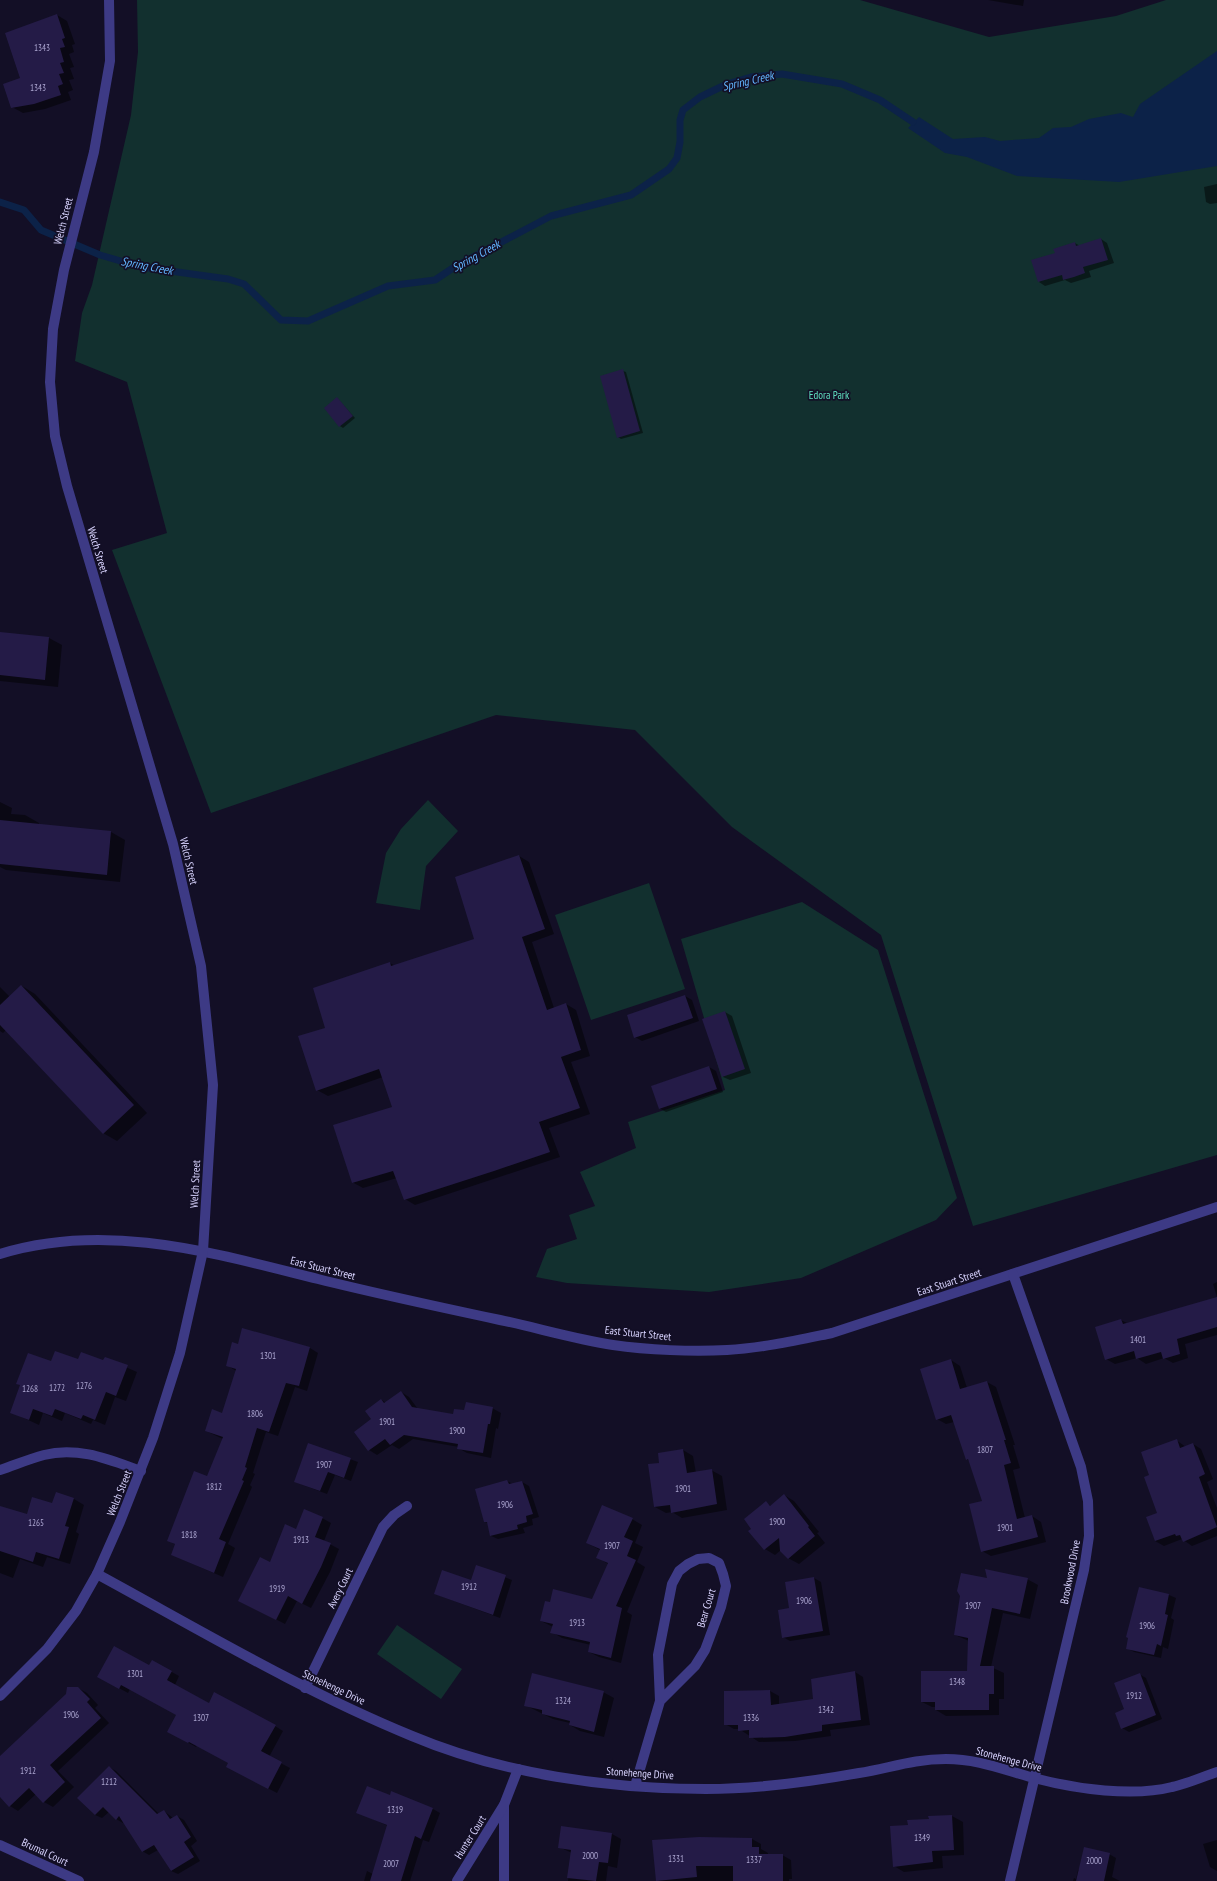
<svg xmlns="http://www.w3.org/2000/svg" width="1217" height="1881" font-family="'PT Sans Narrow',sans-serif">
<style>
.green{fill:#12302f}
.water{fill:#0c2248}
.shadow{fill:#0007}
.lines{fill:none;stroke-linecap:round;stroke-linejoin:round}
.stream{stroke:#0c2248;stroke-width:7}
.building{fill:#241b47}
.minor{stroke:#3d3a85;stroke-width:10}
.labels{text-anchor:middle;stroke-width:3.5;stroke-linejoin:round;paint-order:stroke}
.number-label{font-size:9px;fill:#aca6d1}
.street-label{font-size:11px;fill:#d9d4ff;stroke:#130f26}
.park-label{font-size:11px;fill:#5fe0c0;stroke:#130f26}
.water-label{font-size:12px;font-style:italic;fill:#62b6ff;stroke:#130f26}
</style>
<rect width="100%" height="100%" fill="#130f26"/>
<g class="green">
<polygon points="137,0 860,0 989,37 1116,16 1166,0 1217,0 1217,1155 973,1226 881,935 732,827 635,730 496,715 211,813 112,550 167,533 127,382 75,361 82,313 92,285 131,115 138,52"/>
<polygon points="428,800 458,831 426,866 420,910 376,903 386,853 401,829"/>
<polygon points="649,883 685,989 591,1020 555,915"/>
<polygon points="802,902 878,950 957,1198 936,1220 801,1278 709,1292 567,1283 536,1277 547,1249 577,1239 569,1215 595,1206 580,1172 636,1148 628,1122 725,1090 681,939"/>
<polygon points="397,1625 462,1669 441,1699 377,1654"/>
</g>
<polygon class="water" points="1217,51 1217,166 1119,182 1017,176 967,157 945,153 908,128 919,117 953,139 985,137 1000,141 1039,138 1053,128 1071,127 1089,119 1121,113 1133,117 1140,104"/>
<g class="shadow">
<polygon points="988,0 1024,0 1023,6"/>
<polygon points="57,15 67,21 75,44 72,45 74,52 69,54 74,67 70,68 74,79 69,80 73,90 68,92 71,100 45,109 23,113 12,107 22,79"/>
<polygon points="1217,184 1217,203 1210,204 1206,202 1204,187"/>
<polygon points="1101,239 1107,243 1114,263 1089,271 1091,277 1071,283 1065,280 1045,286 1039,282 1056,254 1075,243 1080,246"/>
<polygon points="623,371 626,372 643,433 621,439 618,437"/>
<polygon points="337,398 355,418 343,428 340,426"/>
<polygon points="0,633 49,638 62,645 58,687 0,681"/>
<polygon points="0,802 12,808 11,814 25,815 39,823 39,825 111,832 125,840 120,882 6,870 0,867"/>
<polygon points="519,856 529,862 554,934 532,942 554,1008 566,1004 576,1010 590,1056 571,1062 590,1114 549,1128 560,1157 415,1205 405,1199 397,1178 363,1188 352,1182 393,1107 383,1077 328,1096 317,1090 327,1028 390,963 395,966 475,940"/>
<polygon points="22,986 35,994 147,1113 117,1141 103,1133 6,1030 3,1033 0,1031 0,987 10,997"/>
<polygon points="685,996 692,1000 699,1021 642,1041 635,1037"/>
<polygon points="725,1012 732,1016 751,1073 730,1080 723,1077"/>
<polygon points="709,1067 716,1071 723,1092 666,1112 659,1108 652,1086"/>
<polygon points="1217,1282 1217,1297 1213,1284"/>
<polygon points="1217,1298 1217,1335 1185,1344 1188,1358 1173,1363 1164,1358 1146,1364 1137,1358 1115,1364 1106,1359 1121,1320 1127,1323"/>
<polygon points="239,1345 310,1348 318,1353 307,1391 295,1387 278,1436 266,1432 253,1473 255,1474 250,1485 252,1487 228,1544 235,1548 223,1577 172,1555 176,1545 168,1540 207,1477 223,1439 206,1431 223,1414 236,1371 227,1365"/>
<polygon points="105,1358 137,1372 126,1401 115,1397 105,1425 93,1420 91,1424 65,1413 62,1421 43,1413 39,1425 11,1412 51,1363 78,1361 104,1362"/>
<polygon points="951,1360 960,1366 967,1388 987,1382 996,1387 1015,1445 1013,1445 1020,1468 1013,1470 1025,1518 1032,1516 1041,1522 1046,1542 991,1556 982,1551 983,1502 969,1461 967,1459 954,1422 946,1424 937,1419"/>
<polygon points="401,1392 409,1397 418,1409 454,1415 465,1411 492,1408 501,1413 498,1429 496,1428 491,1458 467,1453 458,1448 459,1447 413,1439 399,1449 392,1445 377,1455 369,1450 372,1419 382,1400 386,1403"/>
<polygon points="1176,1440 1186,1447 1193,1444 1201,1449 1213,1479 1207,1482 1217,1508 1217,1536 1192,1546 1182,1539 1164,1546 1155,1541 1158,1513 1150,1476"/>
<polygon points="308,1444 358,1462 351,1481 335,1475 327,1494 295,1482"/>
<polygon points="683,1450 693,1456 696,1473 711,1470 722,1476 727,1510 682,1518 672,1512 666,1513 655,1507 661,1463"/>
<polygon points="507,1481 513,1484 522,1482 529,1486 539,1517 532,1519 533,1525 523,1528 525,1533 498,1539 491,1536 488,1523 485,1522"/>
<polygon points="56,1493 74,1499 84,1505 76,1532 79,1534 70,1564 47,1557 43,1567 20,1559 13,1578 0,1573 0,1507 27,1516 53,1504"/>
<polygon points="784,1495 794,1501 819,1532 817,1533 825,1543 799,1564 788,1558 781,1550 775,1555 765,1549 766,1503 771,1506"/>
<polygon points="322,1518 331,1523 324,1541 339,1549 330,1572 311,1608 297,1601 285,1624 248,1605 271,1563 296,1530"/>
<polygon points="632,1519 642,1525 635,1543 643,1547 637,1562 645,1567 627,1612 632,1615 621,1663 599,1657 589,1652 591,1645 562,1638 552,1632 553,1627 541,1621 551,1603 593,1600 608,1564 597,1557 600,1550 587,1543"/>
<polygon points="477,1566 512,1580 500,1618 435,1594 472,1581"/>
<polygon points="814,1578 821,1582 830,1635 790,1641 783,1637 790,1609 786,1583"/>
<polygon points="1027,1579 1038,1585 1030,1619 1003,1613 991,1667 1004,1673 1004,1699 999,1699 999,1715 946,1716 936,1710 936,1707 932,1707 922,1702 968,1672 969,1641 955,1635 989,1580"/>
<polygon points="1139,1588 1169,1595 1176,1598 1171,1618 1174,1620 1168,1649 1163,1647 1161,1658 1134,1652 1127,1648"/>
<polygon points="152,1661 179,1676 175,1685 210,1704 275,1726 283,1731 269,1757 290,1768 277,1793 235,1771 229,1763 197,1745 196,1747 176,1736 177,1715 130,1689 128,1693 106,1681 149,1666"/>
<polygon points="855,1672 863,1677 870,1725 830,1730 831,1736 795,1741 759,1742 739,1729 734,1729 725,1724 725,1692 770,1691 779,1696 779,1705 815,1700"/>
<polygon points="1139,1674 1146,1678 1162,1719 1129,1732 1122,1728 1125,1710"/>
<polygon points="78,1688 87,1693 98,1705 95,1708 109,1723 58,1771 74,1787 53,1807 44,1802 36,1794 18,1811 10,1806 0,1795 0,1761"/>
<polygon points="603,1692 614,1698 604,1737 580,1731 570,1725 570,1723 553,1719 525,1705"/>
<polygon points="109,1767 116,1771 159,1814 164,1811 173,1818 177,1816 184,1820 197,1841 191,1846 200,1861 178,1874 171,1871 158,1850 149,1855 142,1851 124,1822 123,1823 116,1819 109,1812 102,1818 95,1815"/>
<polygon points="390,1796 433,1809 440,1813 429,1842 423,1840 410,1881 364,1881 367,1871 373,1874 388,1826 358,1812"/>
<polygon points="952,1816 963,1822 964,1855 942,1856 943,1868 904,1872 894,1866 909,1826 930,1820 929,1817"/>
<polygon points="562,1827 612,1834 621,1839 617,1868 608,1866 606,1881 568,1881 572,1853 559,1847"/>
<polygon points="752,1839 761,1844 761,1849 768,1853 768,1855 782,1855 791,1860 792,1879 789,1879 789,1881 657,1881"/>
<polygon points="1217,1840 1217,1871 1210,1867 1203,1844"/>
<polygon points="1109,1854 1116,1858 1112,1877 1120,1881 1073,1881 1074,1878 1076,1879 1078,1870"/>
</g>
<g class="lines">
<polyline class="stream" points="0,202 24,210 41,230 100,255 141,267 228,279 244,284 281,320 308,321 388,286 435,280 456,266 551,216 631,195 669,169 677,158 680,142 680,120 683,110 700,97 727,84 751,77 782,74 842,84 880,100 913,122"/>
</g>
<g class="building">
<polygon points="57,14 65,38 62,39 65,47 60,48 64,62 60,63 64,73 59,74 63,84 58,86 61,95 34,104 11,108 3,84 20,78 5,33"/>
<polygon points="1101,238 1108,260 1083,267 1085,273 1074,277 1063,280 1062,275 1038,282 1031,260 1055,253 1053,249 1075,242 1076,246"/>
<polygon points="623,369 640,431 617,438 600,376"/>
<polygon points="337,397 353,416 339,427 324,408"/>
<polygon points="0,632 49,637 45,680 0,675"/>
<polygon points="0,820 111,831 107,875 0,864"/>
<polygon points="519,855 545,929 522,937 547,1010 566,1003 581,1050 561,1057 580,1108 539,1122 550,1152 494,1171 404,1200 393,1171 352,1183 333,1125 392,1107 379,1069 316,1091 298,1036 325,1028 313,988 390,962 391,966 474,939 455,877"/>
<polygon points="21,985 134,1105 103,1134 0,1025 0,1005"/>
<polygon points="685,995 693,1018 634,1038 627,1015"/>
<polygon points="725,1011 745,1069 722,1077 702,1019"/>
<polygon points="709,1066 717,1089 659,1109 651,1086"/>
<polygon points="1217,1297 1217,1327 1177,1339 1180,1354 1163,1359 1161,1352 1136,1359 1134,1351 1105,1360 1095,1327 1121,1319 1123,1324"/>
<polygon points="242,1328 310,1347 299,1386 286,1383 269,1432 257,1428 245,1467 247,1468 242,1480 244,1481 219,1539 226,1542 214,1573 171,1555 175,1544 167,1541 194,1471 207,1476 223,1437 205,1431 212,1409 222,1413 236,1369 226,1366 232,1342 238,1344"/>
<polygon points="55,1351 78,1359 81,1352 103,1360 105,1357 128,1365 116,1396 106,1392 95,1420 83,1415 81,1419 55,1409 52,1416 33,1409 29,1420 10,1413 20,1385 16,1384 28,1353 51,1361"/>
<polygon points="951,1359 960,1389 987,1381 1006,1440 1004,1440 1011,1463 1004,1465 1017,1519 1032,1515 1038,1537 981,1552 969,1504 982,1501 968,1459 966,1460 951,1415 936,1420 920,1369"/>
<polygon points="401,1391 412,1407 453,1414 454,1409 464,1410 466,1402 493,1407 490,1424 488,1424 483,1453 457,1449 458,1444 404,1435 390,1445 385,1439 368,1451 354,1432 371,1419 365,1411 381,1399 384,1403"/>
<polygon points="1177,1439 1180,1448 1193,1443 1205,1474 1199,1477 1217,1527 1183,1542 1180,1535 1176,1536 1175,1534 1155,1541 1146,1517 1157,1513 1144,1477 1149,1475 1141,1452"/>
<polygon points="308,1443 351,1458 344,1478 328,1472 320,1491 294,1482"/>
<polygon points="683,1449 687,1473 712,1469 717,1504 671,1513 670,1505 654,1507 648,1464 659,1463 658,1453"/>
<polygon points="507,1480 509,1484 522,1481 533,1514 526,1516 527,1522 517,1525 518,1529 490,1536 487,1522 484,1522 475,1489"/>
<polygon points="56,1492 74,1498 65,1526 69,1527 59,1559 36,1552 33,1562 0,1551 0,1506 27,1514 32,1497 52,1503"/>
<polygon points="784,1494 809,1526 808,1527 815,1536 788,1559 780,1551 779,1538 764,1550 748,1531 751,1529 744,1519 766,1501 770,1506"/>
<polygon points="602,1505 633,1518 624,1537 633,1541 627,1556 636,1560 616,1606 622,1608 611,1658 588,1652 590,1642 550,1633 553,1624 540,1621 545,1601 550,1602 553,1589 592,1599 608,1563 596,1558 600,1549 586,1543"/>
<polygon points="304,1509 323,1517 315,1537 331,1543 321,1567 302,1604 288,1596 276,1620 238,1601 260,1557 270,1562 285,1524 296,1529"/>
<polygon points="476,1565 506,1575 493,1615 434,1594 442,1570 471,1580"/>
<polygon points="985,1569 1028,1578 1020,1614 992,1608 980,1666 994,1666 994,1694 989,1694 989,1710 935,1710 935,1702 921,1702 921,1671 967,1671 968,1638 954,1635 960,1596 957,1591 961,1573 987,1578"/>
<polygon points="814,1577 823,1631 782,1638 778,1610 789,1608 785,1582"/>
<polygon points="1139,1587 1169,1594 1165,1614 1168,1615 1161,1646 1157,1644 1154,1655 1126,1649 1128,1638 1126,1637"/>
<polygon points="114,1646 149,1665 152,1660 172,1671 167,1680 209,1703 214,1692 276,1725 261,1751 282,1762 268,1789 226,1767 228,1763 189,1742 188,1743 167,1732 176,1715 121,1685 119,1689 97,1677"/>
<polygon points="855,1671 861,1720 822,1725 822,1731 785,1737 749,1738 749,1730 738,1731 738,1725 724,1725 724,1691 770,1690 771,1705 813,1699 811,1679"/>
<polygon points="532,1673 604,1691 594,1732 569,1725 570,1721 542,1714 542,1710 524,1706"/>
<polygon points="1140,1673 1156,1715 1121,1729 1115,1713 1124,1709 1114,1683"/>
<polygon points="67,1687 78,1687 90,1699 87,1702 101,1718 50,1765 65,1782 43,1803 29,1788 9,1807 0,1797 0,1756 66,1694"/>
<polygon points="109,1766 157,1814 164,1810 170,1819 177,1815 191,1837 184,1842 194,1857 171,1871 154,1845 142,1852 119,1816 116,1820 103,1807 95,1815 77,1798"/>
<polygon points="367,1786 390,1795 391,1791 433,1808 421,1839 415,1836 401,1881 370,1881 387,1825 356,1813"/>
<polygon points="952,1815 954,1850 932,1851 933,1862 893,1867 890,1826 908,1825 907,1820 929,1819 928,1816"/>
<polygon points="561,1826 612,1833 608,1863 599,1862 596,1881 567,1878 571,1850 558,1848"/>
<polygon points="699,1837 752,1838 752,1847 759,1847 759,1854 783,1854 783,1881 733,1881 733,1866 696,1866 697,1877 656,1881 652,1840"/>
<polygon points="1084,1847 1110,1853 1104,1881 1076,1881"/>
</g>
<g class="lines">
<g class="minor">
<path d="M 0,1254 C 107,1221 213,1253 318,1279 C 378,1294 439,1307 500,1320 C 538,1328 575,1339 613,1345 C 647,1350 693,1352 727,1350 C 763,1348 798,1340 832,1333 L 1217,1207"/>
<path d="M 0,1470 C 15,1465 29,1459 44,1455 C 78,1446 110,1460 141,1471"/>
<path d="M 97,1574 C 200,1630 302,1691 412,1736 C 502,1774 609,1789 706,1789 C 758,1789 809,1782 859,1773 C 890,1768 913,1759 946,1759 C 980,1759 1006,1771 1038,1779 C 1076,1789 1133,1797 1172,1787 C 1187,1784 1202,1777 1217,1772"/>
<polyline points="305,1688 383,1527 394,1515 407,1506"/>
<polyline points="0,1696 47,1649 76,1611 97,1574 120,1522 153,1438 180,1353 203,1251 213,1085 201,966 173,844 67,486 55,436 50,382 53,329 64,270 94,152 110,61 109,0"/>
<polyline points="635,1786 660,1701 695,1666 705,1650 721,1607 726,1586 723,1574 719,1563 709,1558 698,1559 688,1564 679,1571 672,1584 658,1655 660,1701"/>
<polyline points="504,1805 504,1881"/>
<polyline points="0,1845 79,1881"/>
<polyline points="457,1881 504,1805 518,1769"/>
<polyline points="1010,1881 1084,1570 1089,1536 1088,1501 1081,1467 1013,1274"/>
</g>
</g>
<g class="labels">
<g class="number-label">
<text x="42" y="51">1343</text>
<text x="38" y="91">1343</text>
<text x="1138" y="1343">1401</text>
<text x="268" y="1359">1301</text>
<text x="84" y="1389">1276</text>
<text x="57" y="1391">1272</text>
<text x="30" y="1392">1268</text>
<text x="255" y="1417">1806</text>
<text x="387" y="1425">1901</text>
<text x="457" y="1434">1900</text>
<text x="985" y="1453">1807</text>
<text x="324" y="1468">1907</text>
<text x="214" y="1490">1812</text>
<text x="683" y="1492">1901</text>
<text x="505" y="1508">1906</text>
<text x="777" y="1525">1900</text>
<text x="36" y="1526">1265</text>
<text x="1005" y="1531">1901</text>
<text x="189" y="1538">1818</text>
<text x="301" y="1543">1913</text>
<text x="612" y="1549">1907</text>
<text x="469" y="1590">1912</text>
<text x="277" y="1592">1919</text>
<text x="804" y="1604">1906</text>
<text x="973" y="1609">1907</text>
<text x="577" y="1626">1913</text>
<text x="1147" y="1629">1906</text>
<text x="135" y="1677">1301</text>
<text x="957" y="1685">1348</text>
<text x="1134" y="1699">1912</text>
<text x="563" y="1704">1324</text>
<text x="826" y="1713">1342</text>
<text x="71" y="1718">1906</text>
<text x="201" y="1721">1307</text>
<text x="751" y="1721">1336</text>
<text x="28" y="1774">1912</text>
<text x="109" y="1785">1212</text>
<text x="395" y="1813">1319</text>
<text x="922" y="1841">1349</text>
<text x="590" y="1859">2000</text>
<text x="676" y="1862">1331</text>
<text x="754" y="1863">1337</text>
<text x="1094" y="1864">2000</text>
<text x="391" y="1867">2007</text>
</g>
<g class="street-label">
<text transform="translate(63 221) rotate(-76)" y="4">Welch Street</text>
<text transform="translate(98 550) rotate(73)" y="4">Welch Street</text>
<text transform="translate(189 861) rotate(77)" y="4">Welch Street</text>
<text transform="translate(195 1184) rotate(-87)" y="4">Welch Street</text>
<text transform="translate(323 1268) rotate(14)" y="4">East Stuart Street</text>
<text transform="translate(949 1282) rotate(-18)" y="4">East Stuart Street</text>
<text transform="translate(638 1333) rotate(6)" y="4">East Stuart Street</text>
<text transform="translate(119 1493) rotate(-68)" y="4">Welch Street</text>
<text transform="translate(1070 1572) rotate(-79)" y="4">Brookwood Drive</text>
<text transform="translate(340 1588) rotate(-64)" y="4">Avery Court</text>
<text transform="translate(706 1608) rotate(-73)" y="4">Bear Court</text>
<text transform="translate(334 1687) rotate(25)" y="4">Stonehenge Drive</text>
<text transform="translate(1009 1759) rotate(15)" y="4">Stonehenge Drive</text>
<text transform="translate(640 1773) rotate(4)" y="4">Stonehenge Drive</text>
<text transform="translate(470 1837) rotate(-58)" y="4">Hunter Court</text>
<text transform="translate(45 1852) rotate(25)" y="4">Brumal Court</text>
</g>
<g class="park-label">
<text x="829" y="399">Edora Park</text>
</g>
<g class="water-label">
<text transform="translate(748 81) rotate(-13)" y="4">Spring Creek</text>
<text transform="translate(476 256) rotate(-29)" y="4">Spring Creek</text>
<text transform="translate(147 266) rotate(11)" y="4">Spring Creek</text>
</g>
</g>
</svg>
